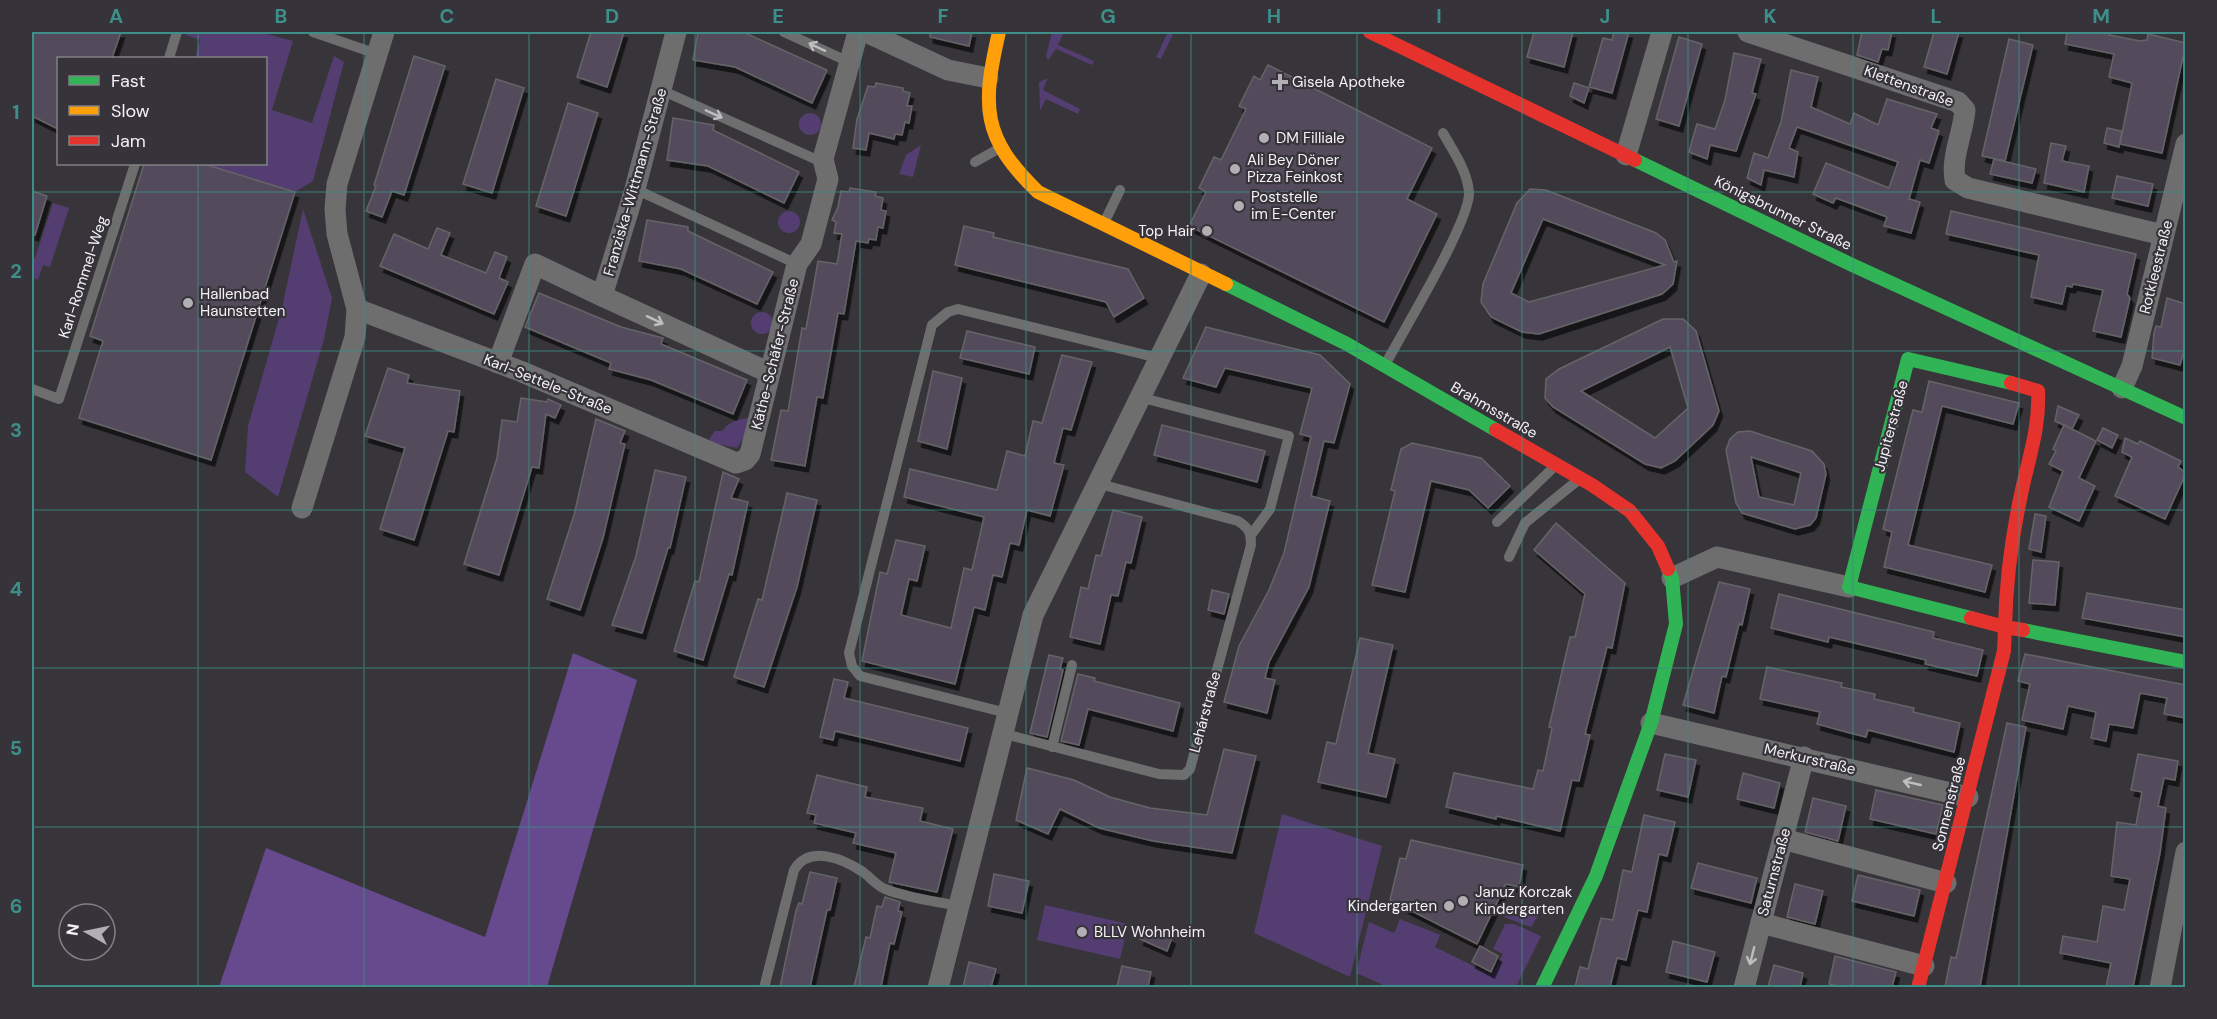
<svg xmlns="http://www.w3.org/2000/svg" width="2217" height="1019" font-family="'DM Sans',sans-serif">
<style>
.green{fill:#543e71}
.forest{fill:#67498e}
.building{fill:#534c5c;stroke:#656467;stroke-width:1.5;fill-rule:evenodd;filter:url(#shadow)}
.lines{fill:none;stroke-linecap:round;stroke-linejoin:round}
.lane{stroke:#6e6e6f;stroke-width:10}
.street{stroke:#6e6e6f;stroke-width:21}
.fast{stroke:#30b455;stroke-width:14}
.slow{stroke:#ff9f0a;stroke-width:14}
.jam{stroke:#e5322d;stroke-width:14}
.oneway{stroke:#bebdbf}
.grid{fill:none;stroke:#3d8f89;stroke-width:1.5;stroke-opacity:0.55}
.poi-dot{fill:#b1afb3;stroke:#36343a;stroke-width:2}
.labels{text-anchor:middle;stroke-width:4.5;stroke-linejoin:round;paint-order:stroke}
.poi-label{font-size:15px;fill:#f3f1f5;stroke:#36343a;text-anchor:start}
.street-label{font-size:15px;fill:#f3f1f5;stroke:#36343a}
.neatline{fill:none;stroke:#3d8f89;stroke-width:2}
.grid-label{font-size:20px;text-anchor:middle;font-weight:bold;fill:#3d8f89}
</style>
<defs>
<filter id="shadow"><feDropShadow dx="3.5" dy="6" stdDeviation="0" flood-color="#0009"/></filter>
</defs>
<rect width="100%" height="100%" fill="#373539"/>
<g class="green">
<polygon points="187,32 260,32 293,41 272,110 312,123 334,56 344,62 313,181 295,192 204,164 266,164 266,58 195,58 200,40 186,35"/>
<polygon points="1052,32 1064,32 1058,45 1094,61 1092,65 1056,49 1048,60 1046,56"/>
<polygon points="1168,32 1173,34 1161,59 1156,57"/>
<polygon points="1048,78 1043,90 1080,109 1078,114 1046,99 1040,111 1039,82"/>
<circle cx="810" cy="124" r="11"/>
<polygon points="921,145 913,177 899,174 906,155"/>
<polygon points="53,203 69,208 50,267 43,265 38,280 32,277 32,258 35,258"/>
<polygon points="303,209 332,298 324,339 278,497 245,472 248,426 282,308"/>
<circle cx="789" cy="222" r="11"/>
<circle cx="762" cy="323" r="11"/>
<path d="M 749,418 L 745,435 L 737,448 L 713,443 L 709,439 L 715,431 L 722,431 C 729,422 737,419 749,418 Z"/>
<polygon points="1282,814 1382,846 1350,977 1254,933"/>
<polygon points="1510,904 1538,916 1531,927 1504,917"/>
<polygon points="1045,905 1128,924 1120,959 1037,940"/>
<polygon points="1400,919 1440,935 1435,947 1492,975 1503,954 1493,949 1505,924 1514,924 1541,936 1516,987 1388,987 1356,973 1369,922 1394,933"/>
</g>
<polygon class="forest" points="573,653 637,680 547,987 219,987 266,848 485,937"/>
<g class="building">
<polygon points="32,32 121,32 112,58 58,58 58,129 32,116"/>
<polygon points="591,32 624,32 607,87 577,77"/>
<polygon points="698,32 743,32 827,70 812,103 735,67 693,60"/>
<polygon points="930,32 972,32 969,46 930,37"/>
<polygon points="1534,32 1573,32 1564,67 1527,57"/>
<polygon points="1614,32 1629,32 1612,93 1589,87 1603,38 1612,40"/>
<polygon points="1862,32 1892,32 1888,50 1882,49 1878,62 1857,55"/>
<polygon points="1934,32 1959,32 1947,74 1924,67"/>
<polygon points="2067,32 2110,32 2109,35 2140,41 2147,40 2148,34 2186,43 2162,153 2120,144 2132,83 2109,77 2114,54 2065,44"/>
<polygon points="1679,37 1702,44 1679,126 1656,119"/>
<polygon points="2009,39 2033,45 2005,161 1982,156"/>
<polygon points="1734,53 1761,59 1752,93 1756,94 1736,151 1710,145 1707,159 1689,152 1693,137 1697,124 1715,129 1725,100"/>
<polygon points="414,56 445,66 404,195 392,191 382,217 366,211 376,186 374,185"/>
<polygon points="1268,65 1432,148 1407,199 1437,214 1384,322 1189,226 1206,192 1199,188 1214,157 1221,160 1246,109 1239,106 1254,76 1260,80"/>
<polygon points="1791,70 1818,77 1811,107 1850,124 1854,113 1878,125 1887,99 1937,114 1931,128 1939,131 1929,163 1920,160 1909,199 1920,202 1911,233 1884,226 1887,217 1836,198 1833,203 1813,194 1826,163 1889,188 1898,162 1797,127 1789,148 1798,152 1794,177 1764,170 1761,185 1747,178 1754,153 1768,158 1781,122"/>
<polygon points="496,79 524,88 492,193 463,184"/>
<polygon points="876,83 903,88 903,91 910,93 907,106 912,106 909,123 905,122 902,135 895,134 894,139 869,133 866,150 853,148 857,119 868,86 875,87"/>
<polygon points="1574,83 1589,88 1584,103 1570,96"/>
<polygon points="568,103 598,113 566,216 536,206"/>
<polygon points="673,118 714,125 713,130 799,172 784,203 708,166 667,160"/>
<polygon points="2107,128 2122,131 2119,147 2104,143"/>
<polygon points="2051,143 2066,146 2062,161 2089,166 2084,192 2044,183"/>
<polygon points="1994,159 2036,169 2032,183 1990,174"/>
<polygon points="144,164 204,164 295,192 211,460 79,418 103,341 90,336"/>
<polygon points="2117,176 2153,184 2148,206 2112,198"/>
<polygon points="850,188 876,192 875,196 883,198 881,210 886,211 883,228 878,227 876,240 869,239 868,243 856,241 844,314 838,313 823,398 817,397 805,466 771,460 781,410 788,411 802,328 806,329 818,261 837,264 842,234 834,233 836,222 832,220 838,207 841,191 849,192"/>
<path d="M 1530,189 L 1546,190 L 1656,233 L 1665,240 L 1674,262 L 1677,261 L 1673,284 L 1662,294 L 1539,334 L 1522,332 L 1491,317 L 1481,302 L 1483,284 L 1517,203 ZM 1543,219 L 1665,265 L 1529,302 L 1511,293 Z"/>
<polygon points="32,191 47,196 35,235 32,234"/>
<polygon points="1951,211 2136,254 2127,294 2130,298 2121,337 2093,331 2103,290 2073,284 2072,287 2066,286 2062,304 2031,297 2039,255 1946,234"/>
<polygon points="647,220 688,227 688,231 773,272 757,304 681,269 639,261"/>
<polygon points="964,226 994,233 993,237 1128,269 1144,298 1114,317 1106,302 955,265"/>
<polygon points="437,228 450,233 441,255 486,273 495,252 507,257 499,278 508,282 494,314 380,266 394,234 428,249"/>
<polygon points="539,293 621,327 663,338 661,344 747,380 733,414 651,380 609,369 611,363 525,327"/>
<polygon points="2167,298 2186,304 2186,343 2180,365 2152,358 2154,333 2156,326 2161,327"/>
<path d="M 1663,319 L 1683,319 L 1696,331 L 1719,411 L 1713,425 L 1675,461 L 1661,468 L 1645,464 L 1553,407 L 1545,398 L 1546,379 L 1559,369 ZM 1670,347 L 1688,408 L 1655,438 L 1581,391 Z"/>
<polygon points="1206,327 1320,355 1350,384 1334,443 1324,441 1311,496 1330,501 1309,587 1269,662 1265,678 1275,680 1267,713 1224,702 1239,646 1269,590 1284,553 1311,437 1300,434 1312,388 1225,368 1216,387 1183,378"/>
<polygon points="967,331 1035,347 1029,374 960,358"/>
<polygon points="1062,355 1092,362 1071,430 1063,428 1054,463 1064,465 1050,516 1027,510 1019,545 1010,543 1002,577 993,575 985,610 974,607 955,684 862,661 880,572 887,574 896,540 925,546 917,581 909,579 901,615 951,628 964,568 972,570 984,517 904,497 910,469 997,490 1007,451 1025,456 1033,421 1042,423"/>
<polygon points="388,368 409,375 407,383 460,391 454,432 448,431 414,540 380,529 405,448 365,436"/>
<polygon points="933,371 962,378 947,449 918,441"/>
<polygon points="1929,381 2019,403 2013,424 1942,406 1908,545 1992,565 1985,592 1884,567 1892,532 1883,529 1907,433 1913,410 1922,412"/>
<polygon points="521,398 547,402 548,399 561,405 555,418 546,414 539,468 532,467 499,575 464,564 497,458 502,420 517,422"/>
<polygon points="2058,406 2079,415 2072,429 2055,421"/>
<polygon points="596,419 625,431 620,443 625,444 603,538 580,610 547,599 574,515"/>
<polygon points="1162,425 1265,451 1257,482 1154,455"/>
<polygon points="2064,425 2096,441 2079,478 2095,486 2079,521 2049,507 2063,471 2049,464 2056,451 2053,449"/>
<polygon points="2103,428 2118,435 2112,448 2097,440"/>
<path d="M 1750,431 L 1812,451 L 1824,464 L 1826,474 L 1816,518 L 1810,525 L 1795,529 L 1742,513 L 1736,503 L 1726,450 L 1730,439 L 1738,432 ZM 1751,457 L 1801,473 L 1794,505 L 1759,497 Z"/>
<polygon points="2125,438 2138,444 2140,441 2181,461 2178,467 2186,473 2165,519 2115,496 2132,457 2122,452"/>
<polygon points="1412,443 1481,458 1510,486 1488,508 1469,490 1431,481 1405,592 1372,585 1395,491 1391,490 1401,449"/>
<polygon points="655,470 686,477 670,548 668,548 642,633 612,625 636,556"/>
<polygon points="723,472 739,479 731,498 748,502 732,575 729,574 703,660 674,651 695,581 699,582"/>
<polygon points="787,493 817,500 797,587 764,687 734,677 758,599 762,600"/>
<polygon points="1113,510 1142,517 1131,563 1126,562 1118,596 1111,595 1100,644 1070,637 1081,587 1088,589 1096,555 1101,556"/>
<polygon points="2035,514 2046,516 2041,552 2029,549"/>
<polygon points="1556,523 1625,583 1612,648 1607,647 1585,734 1590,735 1579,781 1572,780 1560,831 1496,816 1496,819 1446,807 1454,773 1533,789 1538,770 1543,771 1552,728 1549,727 1570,637 1575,637 1585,594 1534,550"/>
<polygon points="2033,560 2059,562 2055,605 2029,603"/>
<polygon points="1719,582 1750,589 1742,625 1739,624 1726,677 1722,676 1714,713 1683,705"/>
<polygon points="1212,590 1229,594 1224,614 1208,610"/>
<polygon points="2087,593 2186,610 2186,637 2082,618"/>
<polygon points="1779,594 1934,632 1933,638 1983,650 1977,676 1925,664 1926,660 1829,637 1828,642 1771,628"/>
<polygon points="1360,638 1393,645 1368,753 1395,759 1386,797 1318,782 1327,742 1336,744"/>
<polygon points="2025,654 2186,685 2186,718 2164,714 2167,698 2140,693 2133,728 2109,724 2106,741 2091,738 2096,712 2068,706 2063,729 2022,720 2030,684 2018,681"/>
<polygon points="1049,655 1063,658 1060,669 1063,670 1047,737 1030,733"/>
<polygon points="1767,667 1842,683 1841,687 1875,694 1874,699 1914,708 1913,712 1960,723 1954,752 1868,730 1866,737 1850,733 1817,724 1820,712 1760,699"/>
<polygon points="1078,674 1095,678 1094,681 1180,703 1173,731 1088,709 1079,745 1061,741"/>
<polygon points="834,679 848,682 844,698 968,728 960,761 835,731 833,740 820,737"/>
<polygon points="2007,723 2026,727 1980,987 1945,987 1951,957 1956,958"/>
<polygon points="1224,749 1256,756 1232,853 1153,841 1099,828 1060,809 1048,834 1016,820 1027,768 1074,780 1110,797 1150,808 1207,815"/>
<polygon points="1665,754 1696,760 1688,797 1657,790"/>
<polygon points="2138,754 2178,761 2175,780 2164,778 2158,806 2166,808 2160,853 2133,987 2106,987 2111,963 2060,953 2063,936 2097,942 2103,906 2124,910 2130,879 2111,876 2117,822 2136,825 2142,792 2131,790"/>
<polygon points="1743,773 1780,783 1774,808 1737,799"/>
<polygon points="817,775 867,787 865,797 923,808 920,821 953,829 937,892 889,882 896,853 853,843 856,833 814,823 816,815 807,813"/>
<polygon points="1876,790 1943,805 1936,834 1870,819"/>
<polygon points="1813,798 1846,806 1838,841 1805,832"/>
<polygon points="1644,815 1675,822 1667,856 1659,854 1647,912 1638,910 1626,960 1617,958 1610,987 1575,987 1580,967 1588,969 1601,918 1613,920 1623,870 1632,872"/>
<polygon points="1411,840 1523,865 1519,887 1506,884 1477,944 1390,900 1400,858 1406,859"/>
<polygon points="1698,863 1757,878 1751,903 1691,888"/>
<polygon points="810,872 837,878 830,910 827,910 810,987 780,987 796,911 799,903 802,904"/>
<polygon points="994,874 1029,881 1022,913 988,906"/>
<polygon points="1858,875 1920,890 1914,916 1852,901"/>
<polygon points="1795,884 1823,891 1815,924 1787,917"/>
<polygon points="885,897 900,902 898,911 902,912 894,944 890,943 881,987 854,987 866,937 870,938 877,906 882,907"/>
<polygon points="1145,926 1172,938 1167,951 1140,939"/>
<polygon points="1673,941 1715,952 1707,982 1666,972"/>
<polygon points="1480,946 1498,956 1491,972 1472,962"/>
<polygon points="1835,956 1896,972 1892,987 1842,987 1829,984"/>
<polygon points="969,962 996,969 991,987 963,987"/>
<polygon points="1774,965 1803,973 1800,987 1768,987"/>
<polygon points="1122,966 1151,972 1148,987 1117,987"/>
</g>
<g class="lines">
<g class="lane">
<polyline points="313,32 377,54"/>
<polyline points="784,32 849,62"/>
<polyline points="169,58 177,32"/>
<polyline points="661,90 824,163"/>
<polyline points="975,162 998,149"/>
<polyline points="635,189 797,264"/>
<polyline points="1104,223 1120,190"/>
<path d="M 1385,365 C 1402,333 1471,220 1469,192 C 1467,170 1453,151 1443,133"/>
<polyline points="32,389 59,399 135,164"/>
<polyline points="1139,397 1289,436 1270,509 1251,535"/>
<polyline points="1497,522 1555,466"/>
<polyline points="1509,557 1525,523 1577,481"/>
<polyline points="1007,713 860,676 852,666 849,653 932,325 948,312 958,309 1158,358"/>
<path d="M 1001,733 L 1159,774 L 1184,775 L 1190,769 L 1251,545 C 1251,533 1249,528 1238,521 L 1096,483"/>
<polyline points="1052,747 1072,665"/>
<path d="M 764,988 L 794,870 C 809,845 842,858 863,872 C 870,877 877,886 885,889 C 908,898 934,901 958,906"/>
</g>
<g class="street">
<polyline points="866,32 948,70 988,78"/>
<path d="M 1748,32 L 1958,102 L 1965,110 C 1963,134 1951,156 1955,180 L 1968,188 L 2163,235"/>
<polyline points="1626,155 1662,32"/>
<polyline points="602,296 770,373"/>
<polyline points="357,309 520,371 736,463 745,460 750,454 797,264 811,244 828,179 823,159 858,32"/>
<polyline points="498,363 535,264 602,296 635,189 676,32"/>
<polyline points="2122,388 2132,366 2186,144"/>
<polyline points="302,508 355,337 357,309 337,234 335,209 337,184 384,32"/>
<polyline points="1672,578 1717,557 1849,587"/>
<polyline points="1651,723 1968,797"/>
<polyline points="1783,839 1946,883"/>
<polyline points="1761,923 1924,966"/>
<polyline points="938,988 1033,615 1201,274"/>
<polyline points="1744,988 1804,757"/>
<polyline points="2160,988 2186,852"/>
</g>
<g class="fast">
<polyline points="1635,160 1850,264 2186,418"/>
<polyline points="1226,284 1347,344 1496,430"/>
<polyline points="1971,618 1849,587 1908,359 2011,383"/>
<polyline points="2023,630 2186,662"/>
<polyline points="1542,988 1596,876 1651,723 1676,624 1672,578 1668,569"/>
</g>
<path class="slow" d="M 999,32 C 982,106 981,137 1038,192 L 1226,284"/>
<g class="jam">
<polyline points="1370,32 1635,160"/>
<path d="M 2011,383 L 2038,391 C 2040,426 2029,457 2022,490 C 2012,535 2006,581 2005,627 L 2023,630"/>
<polyline points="1496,430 1592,485 1630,511 1658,546 1668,569"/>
<polyline points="1918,988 2004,651 2005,627 1971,618"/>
</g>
</g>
<defs><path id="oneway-shaft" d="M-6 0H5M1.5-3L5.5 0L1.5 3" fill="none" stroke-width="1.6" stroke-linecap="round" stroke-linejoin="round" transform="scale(1.5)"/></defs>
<g class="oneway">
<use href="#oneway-shaft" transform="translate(817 47) rotate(-155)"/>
<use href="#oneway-shaft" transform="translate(714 114) rotate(24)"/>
<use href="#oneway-shaft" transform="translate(655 320) rotate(25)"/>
<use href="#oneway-shaft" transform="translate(1912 783) rotate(-167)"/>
<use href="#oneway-shaft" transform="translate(1752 956) rotate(104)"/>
</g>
<path class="grid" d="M 198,32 L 198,58M 364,32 L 364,988M 529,32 L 529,988M 695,32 L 695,988M 860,32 L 860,988M 1026,32 L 1026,988M 1191,32 L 1191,988M 1357,32 L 1357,988M 1522,32 L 1522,988M 1688,32 L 1688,988M 1853,32 L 1853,988M 2019,32 L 2019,988M 198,164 L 198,988M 32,192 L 2186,192M 32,351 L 2186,351M 32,510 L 2186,510M 32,668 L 2186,668M 32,827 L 2186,827"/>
<g class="poi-dot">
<path d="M1277 73h6v6h6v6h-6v6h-6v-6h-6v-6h6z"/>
<circle cx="1264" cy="138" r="6"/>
<circle cx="1235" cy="169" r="6"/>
<circle cx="1239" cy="206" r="6"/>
<circle cx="1207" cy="231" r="6"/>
<circle cx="188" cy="303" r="6"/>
<circle cx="1463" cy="901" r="6"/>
<circle cx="1449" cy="906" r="6"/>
<circle cx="1082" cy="932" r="6"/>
</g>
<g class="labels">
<g class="poi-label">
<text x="1292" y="87">Gisela Apotheke</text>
<text x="1276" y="143">DM Filliale</text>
<text x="1247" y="165">Ali Bey Döner<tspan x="1247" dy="17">Pizza Feinkost</tspan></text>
<text x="1251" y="202">Poststelle<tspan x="1251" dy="17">im E-Center</tspan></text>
<text x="1195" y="236" text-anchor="end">Top Hair</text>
<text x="200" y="299">Hallenbad<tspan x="200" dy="17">Haunstetten</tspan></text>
<text x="1475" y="897">Januz Korczak<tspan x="1475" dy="17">Kindergarten</tspan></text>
<text x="1437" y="911" text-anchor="end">Kindergarten</text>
<text x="1094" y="937">BLLV Wohnheim</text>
</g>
<g class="street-label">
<text transform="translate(1909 86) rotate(20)" y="5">Klettenstraße</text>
<text transform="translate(635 182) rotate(-74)" y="5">Franziska-Wittmann-Straße</text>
<text transform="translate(1783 213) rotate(26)" y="5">Königsbrunner Straße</text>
<text transform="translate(2156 267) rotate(-76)" y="5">Rotkleestraße</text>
<text transform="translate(83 277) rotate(-72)" y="5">Karl-Rommel-Weg</text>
<text transform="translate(775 354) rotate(-76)" y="5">Käthe-Schäfer-Straße</text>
<text transform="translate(548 384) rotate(22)" y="5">Karl-Settele-Straße</text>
<text transform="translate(1494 410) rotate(30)" y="5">Brahmsstraße</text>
<text transform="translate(1891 426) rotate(-75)" y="5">Jupiterstraße</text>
<text transform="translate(1205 712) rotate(-75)" y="5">Lehárstraße</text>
<text transform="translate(1810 759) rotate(13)" y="5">Merkurstraße</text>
<text transform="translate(1949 804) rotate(-76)" y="5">Sonnenstraße</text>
<text transform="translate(1774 872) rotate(-75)" y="5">Saturnstraße</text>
</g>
</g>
<rect width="2217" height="1019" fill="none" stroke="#36343a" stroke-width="66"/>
<rect x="57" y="57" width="210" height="108" fill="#36343a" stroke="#828085" stroke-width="1.5"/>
<rect x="69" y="76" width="30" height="9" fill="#30b455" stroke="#828085" stroke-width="1.5"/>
<text x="111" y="87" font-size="18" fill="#f3f1f5">Fast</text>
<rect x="69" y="106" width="30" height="9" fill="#ff9f0a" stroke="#828085" stroke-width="1.5"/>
<text x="111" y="117" font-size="18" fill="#f3f1f5">Slow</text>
<rect x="69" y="136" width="30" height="9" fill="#e5322d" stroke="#828085" stroke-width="1.5"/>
<text x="111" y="147" font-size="18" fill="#f3f1f5">Jam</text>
<g transform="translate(87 932) rotate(279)"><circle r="28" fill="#36343a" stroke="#828085" stroke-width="1.5"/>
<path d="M0-4.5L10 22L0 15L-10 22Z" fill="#b1afb3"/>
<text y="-9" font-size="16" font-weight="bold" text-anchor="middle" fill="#f3f1f5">N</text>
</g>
<rect x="33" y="33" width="2151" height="953" class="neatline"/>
<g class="grid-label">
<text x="116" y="23">A</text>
<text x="281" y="23">B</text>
<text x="447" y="23">C</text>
<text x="612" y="23">D</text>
<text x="778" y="23">E</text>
<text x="943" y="23">F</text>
<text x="1108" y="23">G</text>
<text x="1274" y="23">H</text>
<text x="1439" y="23">I</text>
<text x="1605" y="23">J</text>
<text x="1770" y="23">K</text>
<text x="1936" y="23">L</text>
<text x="2101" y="23">M</text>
<text x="16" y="119">1</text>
<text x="16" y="278">2</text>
<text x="16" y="437">3</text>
<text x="16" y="596">4</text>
<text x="16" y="755">5</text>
<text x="16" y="913">6</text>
</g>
</svg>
